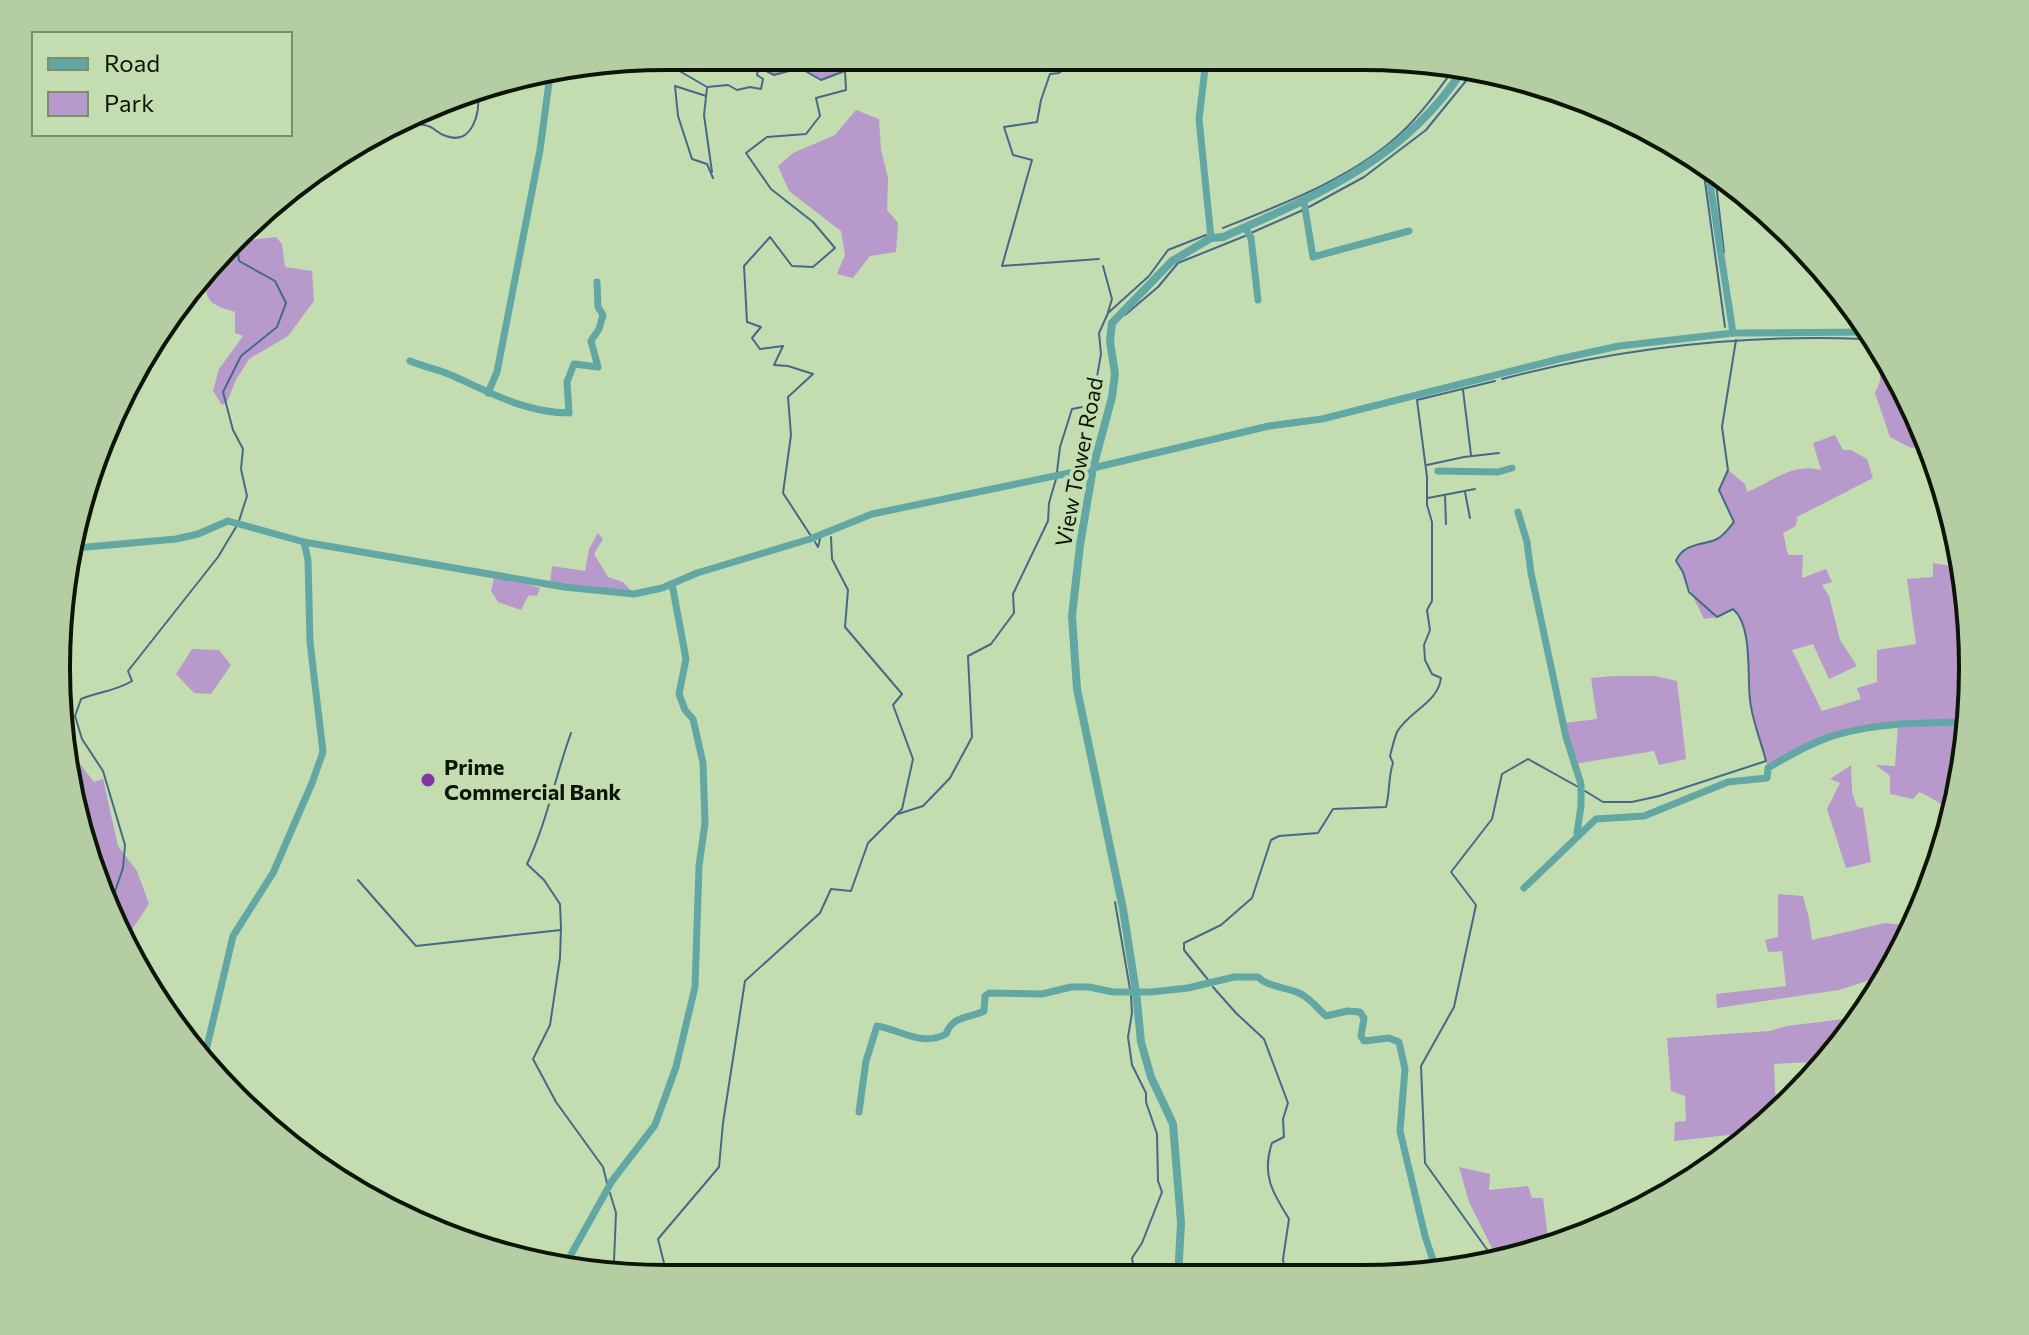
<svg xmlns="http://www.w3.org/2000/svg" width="2029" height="1335" font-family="Commissioner,sans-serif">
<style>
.green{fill:#b899cb}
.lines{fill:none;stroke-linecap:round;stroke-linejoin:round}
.stream{stroke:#466988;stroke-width:2}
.minor{stroke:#63a7a4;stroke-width:7}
.tertiary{stroke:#63a7a4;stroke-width:8}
.poi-dot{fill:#7f33a5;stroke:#c3ddb0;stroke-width:3}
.labels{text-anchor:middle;stroke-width:8;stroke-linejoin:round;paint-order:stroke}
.street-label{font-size:22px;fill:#0d1606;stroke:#c3ddb0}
.poi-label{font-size:22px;font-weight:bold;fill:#0d1606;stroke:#c3ddb0;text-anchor:start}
.rim{fill:none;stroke:#0d1606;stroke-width:4}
</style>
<rect width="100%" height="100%" fill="#c3ddb0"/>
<g class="green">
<polygon points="722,56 876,57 821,80 800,68 774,75"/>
<polygon points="856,110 879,119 881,150 888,178 887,210 898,223 896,252 870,256 853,278 837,274 845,255 841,231 789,191 778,166 793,153 835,135"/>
<path d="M 276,237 L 282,244 L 285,267 L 312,271 L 314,301 L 288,336 L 249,359 L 236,380 L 227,402 L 222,405 L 213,391 L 219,369 L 243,336 L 235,333 L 235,312 C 224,308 212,307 207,295 C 205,288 207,282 204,275 L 240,241 Z"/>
<polygon points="1880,348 1910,397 1928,446 1911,448 1890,437 1875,393 1880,381"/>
<path d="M 1835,435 L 1843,450 L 1851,450 L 1867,459 L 1873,478 L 1797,517 L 1796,526 L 1783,533 L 1788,555 L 1803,555 L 1802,578 L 1826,569 L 1832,582 L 1822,585 L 1829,596 L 1840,640 L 1857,666 L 1829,679 L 1813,644 L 1792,650 L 1822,711 L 1861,699 L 1857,688 L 1877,682 L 1877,650 L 1916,644 L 1907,579 L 1933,577 L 1933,563 L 1962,568 L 1972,628 L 1968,738 L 1965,739 L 1965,744 L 1953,745 L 1953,760 L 1964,764 L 1953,810 C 1940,805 1932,797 1919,792 L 1913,799 L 1890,794 L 1890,776 L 1876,765 L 1895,766 L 1898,725 L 1847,732 L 1768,768 C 1762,746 1753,723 1750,700 C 1746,676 1754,626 1732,609 L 1717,617 L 1704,619 L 1676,561 C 1683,544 1701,545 1715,540 C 1723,537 1729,528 1735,522 L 1719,490 L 1728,470 L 1745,484 L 1747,492 C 1772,482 1792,462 1821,470 L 1813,443 Z"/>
<polygon points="598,533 603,539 594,554 608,577 623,582 634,594 550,584 552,566 585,571 589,549"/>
<polygon points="494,578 514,580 540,588 537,596 529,595 521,610 498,602 491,591"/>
<polygon points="192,649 219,650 231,665 211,694 194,693 176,674"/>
<polygon points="1614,676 1655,676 1677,681 1686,759 1659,765 1654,751 1574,764 1565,723 1597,719 1591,678"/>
<polygon points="69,750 94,782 103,779 118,846 137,871 149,904 131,931 142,952 136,969 96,872 95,845 84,813 82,790 72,772"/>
<polygon points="1851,765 1852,792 1857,807 1863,808 1871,862 1846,868 1827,809 1840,783 1830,779"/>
<polygon points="1778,894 1803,896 1809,918 1812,940 1885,923 1913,926 1888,977 1882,976 1839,990 1717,1008 1716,994 1786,986 1782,951 1768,952 1765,940 1778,937"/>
<polygon points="1860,1017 1828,1061 1774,1064 1776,1113 1756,1132 1674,1141 1675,1122 1686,1121 1685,1096 1671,1091 1667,1038 1770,1031 1787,1026"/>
<polygon points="1459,1167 1490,1174 1489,1190 1528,1186 1532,1198 1543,1198 1549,1247 1519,1258 1499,1262 1469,1202"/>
</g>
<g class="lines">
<g class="stream">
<polyline points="657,58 707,87 728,85 737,90 750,87 761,89 763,79 757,75 758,70 762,69 774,75 800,68 821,80 845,71"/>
<polyline points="1076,59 1059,73 1050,74 1041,100 1037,122 1004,127 1013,155 1032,160 1002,266 1099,259"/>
<polyline points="707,88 704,115 712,172"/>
<polyline points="706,96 675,86 678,116 692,159 707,164 713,178"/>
<path d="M 415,116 L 417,124 C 438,126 433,132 446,136 C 473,146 480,112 478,93 L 491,85"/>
<polyline points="1703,167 1725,327"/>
<polyline points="1715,175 1724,252"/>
<polyline points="1309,207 1364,177 1426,130 1474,71"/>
<path d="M 1223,228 C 1283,204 1355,177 1402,132 C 1423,112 1439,89 1456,66"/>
<polyline points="1251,233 1303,210"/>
<polyline points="237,244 239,261 275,281 286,303 277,327 241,356 223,392 233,430 243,449 241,469 247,496 239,521"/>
<polyline points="1103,266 1112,299 1108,312"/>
<polyline points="1125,315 1158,287 1178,263 1245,236"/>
<path d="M 1502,379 C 1621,348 1741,334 1864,339 L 1865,336"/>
<polyline points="1463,390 1471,455"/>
<polyline points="1427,465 1464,457 1499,453"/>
<polyline points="1057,472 1060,447 1072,409 1092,405 1101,354 1099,333 1108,313 1149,276 1168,250 1206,235"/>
<polyline points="1465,492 1470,518"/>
<polyline points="1445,495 1446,524"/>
<polyline points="1428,498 1475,489"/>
<polyline points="811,536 783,493 791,435 788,397 813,374 788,366 774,365 783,346 760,349 752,338 761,327 747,322 744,266 770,237 792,266 813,267 835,248 813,222 771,189 746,153 767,137 806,134 820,116 816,98 846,90 845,71 876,57"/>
<polyline points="815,542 818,547 820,539"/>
<path d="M 571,733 C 555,777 547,822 527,864 L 544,880 L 560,904 L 561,928 L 560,958 L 550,1025 L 533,1059 L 556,1102 L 603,1167 L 607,1183"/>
<path d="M 1585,791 L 1603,802 L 1632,802 L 1659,796 L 1766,761 C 1761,741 1752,720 1750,700 C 1747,676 1753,626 1733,609 L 1717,617 L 1689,592 L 1683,572 L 1676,561 C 1683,544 1701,545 1715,540 C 1723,537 1729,528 1734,522 L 1719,490 L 1728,470 L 1722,427 L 1736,340"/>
<polyline points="898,814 923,806 950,778 972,737 968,656 991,644 1014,613 1013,594 1048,521 1049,503 1056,479"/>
<polyline points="358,880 416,946 561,930"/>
<polyline points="1115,902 1130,989"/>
<path d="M 110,906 L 123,868 L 125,845 L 103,771 L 82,739 L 75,716 L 81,699 C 98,692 116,691 132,681 L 128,671 L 218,557 L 236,527"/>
<polyline points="1913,926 1913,925"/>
<path d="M 1209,981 L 1184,950 L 1184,943 L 1221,925 L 1252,898 L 1271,840 L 1279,836 L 1318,833 L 1333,809 L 1386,807 C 1390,793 1388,778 1393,763 L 1390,756 C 1392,749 1394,739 1397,732 C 1409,711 1438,703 1441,678 L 1432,674 L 1425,660 L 1424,645 L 1430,630 L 1427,610 L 1432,601 L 1432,522 L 1427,505 L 1427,477 L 1417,400 L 1495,381"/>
<path d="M 1213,987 L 1236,1013 L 1264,1039 L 1288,1103 L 1283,1119 L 1284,1137 L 1272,1143 C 1261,1175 1273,1193 1289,1219 L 1283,1259 L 1285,1277"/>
<polyline points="1131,996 1132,1013 1128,1037 1132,1065 1146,1093 1146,1102 1157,1134 1158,1181 1162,1192 1142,1243 1132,1258 1135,1276"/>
<polyline points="610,1193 616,1213 614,1261 618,1274"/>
<polyline points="1496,1262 1425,1163 1421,1066 1454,1007 1476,905 1451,872 1492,819 1502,774 1528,759 1580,788"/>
<polyline points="663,1274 666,1271 658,1239 719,1167 723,1123 745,981 820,913 831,889 851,891 868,843 902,809 913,759 893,705 902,694 845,627 848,590 832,559 831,537"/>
</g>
<g class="minor">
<polyline points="1206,60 1199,119 1211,238"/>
<polyline points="1708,170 1733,333"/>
<polyline points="1304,202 1313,257 1409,231"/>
<polyline points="1245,227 1251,238 1258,300"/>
<path d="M 410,361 C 424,367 438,369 451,375 C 491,393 526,413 569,413 L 567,382 L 574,364 L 598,367 L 591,341 L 599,329 L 603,315 L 598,307 L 597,282"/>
<polyline points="488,393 497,372 540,150 550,75"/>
<polyline points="1438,471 1498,472 1512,468"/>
<polyline points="1518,512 1527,542 1531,573 1566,737 1581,784 1581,806 1577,833"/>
<polyline points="76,548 176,539 198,534 228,521 304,542 564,587 634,594 662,588 697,573 810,539 872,514 1093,468 1269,426 1322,419 1559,359 1619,346 1733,333 1870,332"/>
<path d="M 1524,888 L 1596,819 L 1644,816 L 1728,782 L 1767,778 L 1768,768 C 1788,756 1814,741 1836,735 C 1878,722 1925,723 1969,722"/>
<polyline points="205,1055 233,936 273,873 312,783 323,752 310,642 308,560 304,542"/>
<path d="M 859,1112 L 866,1061 L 877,1026 C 902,1030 921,1047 946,1034 C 953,1015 968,1019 984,1011 L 985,996 L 989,993 L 1042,994 L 1071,987 L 1089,987 L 1113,992 L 1151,992 L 1188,988 L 1234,977 L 1258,977 C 1267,987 1287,987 1301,994 C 1312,1000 1317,1008 1326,1016 L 1348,1011 L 1360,1012 L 1364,1018 L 1361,1036 L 1364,1041 L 1389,1038 L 1399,1042 L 1405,1069 L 1400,1131 L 1425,1236 L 1437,1272"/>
<polyline points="564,1267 612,1181 655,1125 676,1067 695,987 699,866 705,823 703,763 693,719 685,710 679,694 686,659 672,584"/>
</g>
<path class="tertiary" d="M 1178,1277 L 1181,1223 L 1173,1124 L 1151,1077 L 1141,1042 L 1136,992 L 1123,909 L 1077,689 L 1072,616 L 1080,545 L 1093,468 L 1112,397 L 1115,374 L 1110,341 L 1112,323 L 1172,261 L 1211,238 L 1223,237 C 1318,195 1406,159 1464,68"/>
</g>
<circle class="poi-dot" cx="428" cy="780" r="8"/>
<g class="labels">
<g class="street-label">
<text transform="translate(1079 462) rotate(-79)" y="8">View Tower Road</text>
</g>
<g class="poi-label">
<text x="444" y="775">Prime<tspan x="444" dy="25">Commercial Bank</tspan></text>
</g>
</g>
<path d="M0 0H2029V1335H0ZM667 70H1362A597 597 0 0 1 1959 667V668A597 597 0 0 1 1362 1265H667A597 597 0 0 1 70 668V667A597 597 0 0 1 667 70Z" fill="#b4cda2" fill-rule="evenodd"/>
<path class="rim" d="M667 70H1362A597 597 0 0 1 1959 667V668A597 597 0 0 1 1362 1265H667A597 597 0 0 1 70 668V667A597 597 0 0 1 667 70Z"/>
<rect x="32" y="32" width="260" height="104" fill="#c3ddb0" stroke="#7a8d6c" stroke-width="2"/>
<rect x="48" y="58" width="40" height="12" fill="#63a7a4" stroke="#7a8d6c" stroke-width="2"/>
<text x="104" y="72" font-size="24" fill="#0d1606">Road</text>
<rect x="48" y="92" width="40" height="24" fill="#b899cb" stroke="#7a8d6c" stroke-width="2"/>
<text x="104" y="112" font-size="24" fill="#0d1606">Park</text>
</svg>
